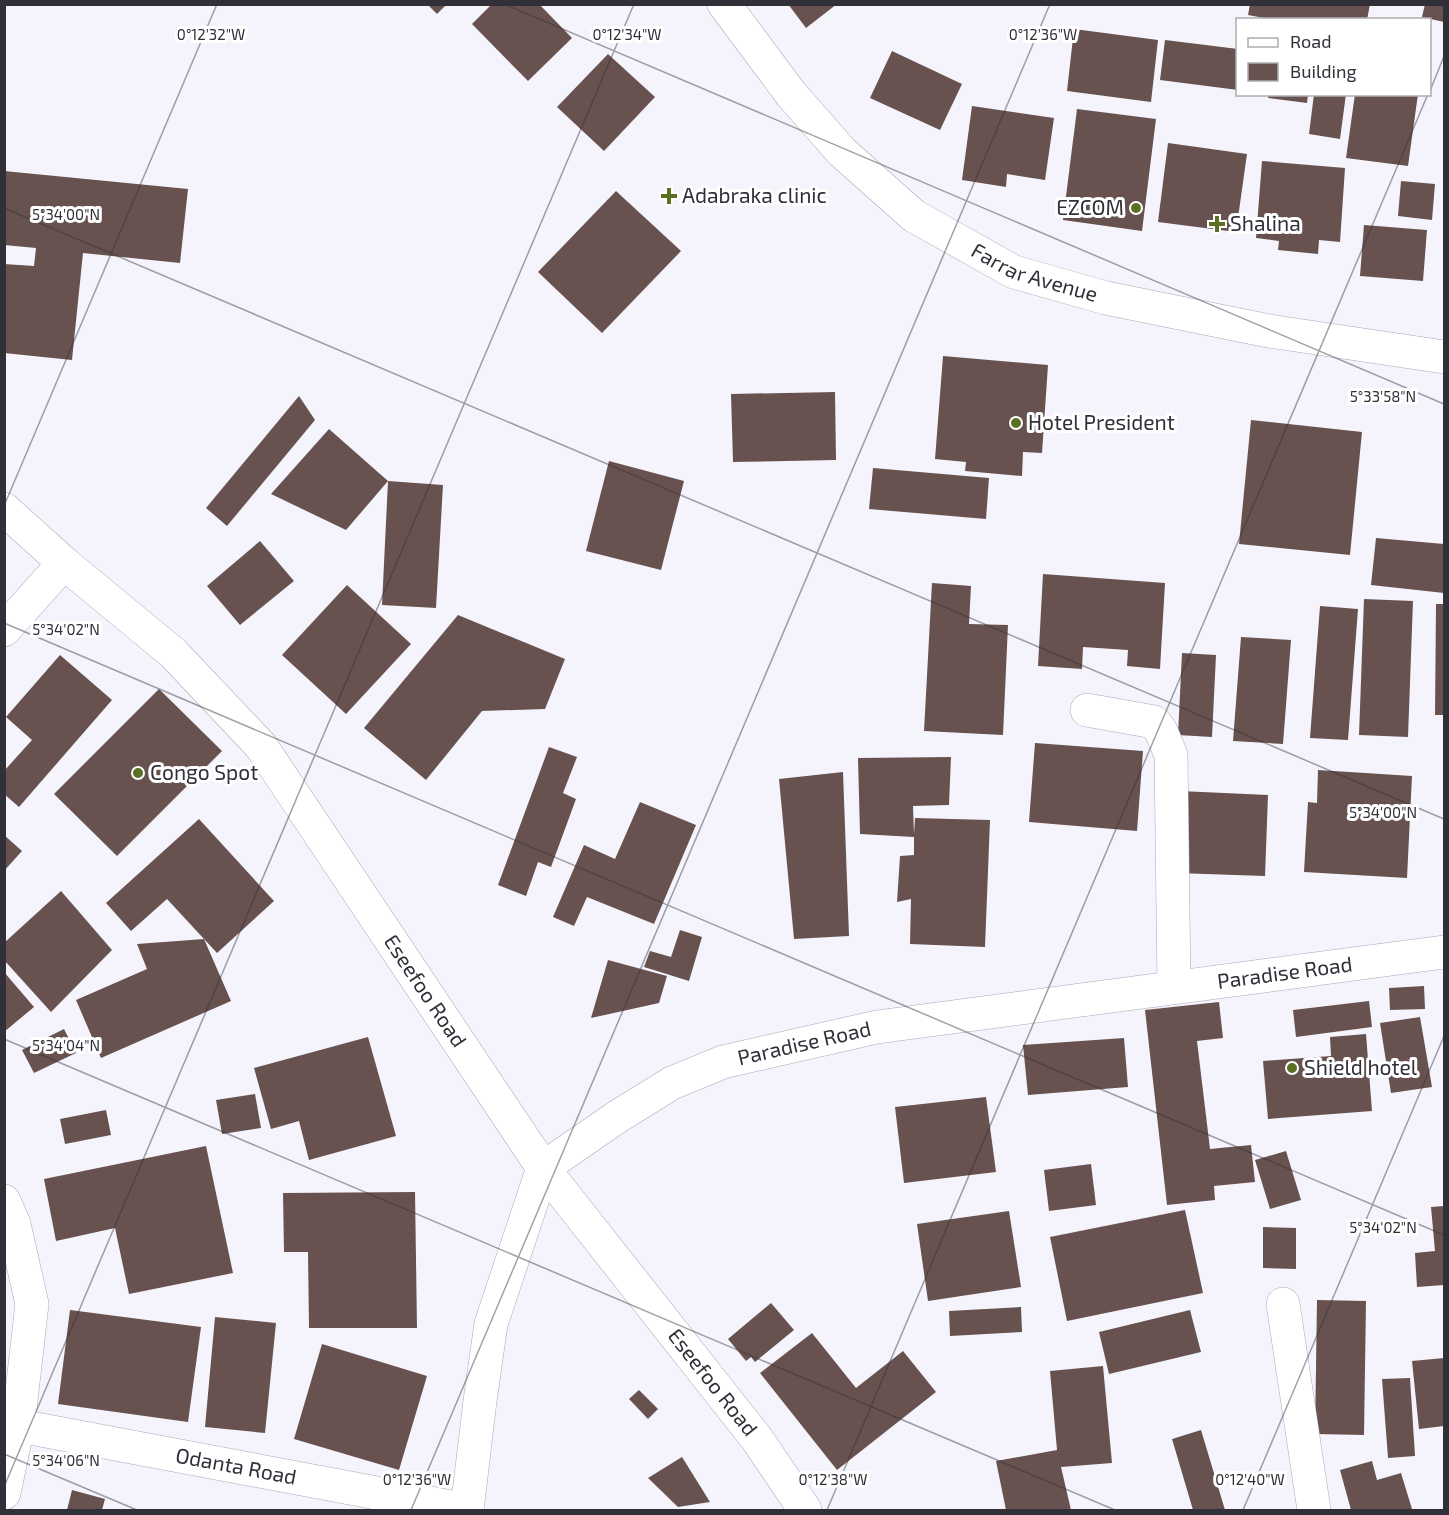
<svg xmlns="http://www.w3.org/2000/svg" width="1449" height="1515" font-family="'Exo 2',sans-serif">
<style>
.building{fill:#68524f}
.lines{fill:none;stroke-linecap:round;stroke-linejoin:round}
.minor-casing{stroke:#aaa7bc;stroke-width:34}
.major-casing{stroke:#aaa7bc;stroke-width:34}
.minor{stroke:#fff;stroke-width:33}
.major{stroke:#fff;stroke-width:33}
.ticks{fill:none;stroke:#313039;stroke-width:1.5;stroke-opacity:0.45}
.poi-dot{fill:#5a7122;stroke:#fff;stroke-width:2}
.labels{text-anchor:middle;stroke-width:6;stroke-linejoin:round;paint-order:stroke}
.poi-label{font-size:21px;fill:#313039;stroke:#fff;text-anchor:start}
.street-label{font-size:21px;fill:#313039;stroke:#fff}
.ticks-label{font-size:15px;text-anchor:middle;fill:#313039;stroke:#fff;stroke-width:6;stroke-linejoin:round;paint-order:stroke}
</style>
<rect width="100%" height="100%" fill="#f5f4fd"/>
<g class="building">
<polygon points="427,4 447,4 437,14"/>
<polygon points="492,4 539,4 572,38 528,81 472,24"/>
<polygon points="788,4 837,4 806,28"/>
<polygon points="1250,4 1370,4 1367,20 1275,20 1248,15"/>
<polygon points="1425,4 1444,4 1444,22 1422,17"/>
<polygon points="1074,29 1158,40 1151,102 1067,91"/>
<polygon points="1165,40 1238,49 1238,90 1160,80"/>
<polygon points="892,51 962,84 940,130 870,98"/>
<polygon points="608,54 655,97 604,151 557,107"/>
<polygon points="1269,94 1308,94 1307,103 1268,98"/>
<polygon points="1314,94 1346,94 1340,139 1309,134"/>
<polygon points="1355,94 1418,94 1408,166 1346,158"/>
<polygon points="972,106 1054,118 1045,180 1007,174 1006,187 962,180"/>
<polygon points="1077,109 1156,119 1142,231 1063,220"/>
<polygon points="1168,143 1247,154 1236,232 1158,222"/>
<polygon points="1262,161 1345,168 1340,242 1319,240 1318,254 1278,250 1279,241 1256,238"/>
<polygon points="4,171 188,189 180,263 83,253 72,360 4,353 4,264 34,266 36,248 4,245"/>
<polygon points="1401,181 1435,184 1432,220 1398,216"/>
<polygon points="616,191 681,251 602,333 538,272"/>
<polygon points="1364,225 1427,230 1423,281 1360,276"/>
<polygon points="943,356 1048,365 1042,453 1023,452 1022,476 965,471 966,462 935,459"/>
<polygon points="835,392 836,460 733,462 731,394"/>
<polygon points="299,396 315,420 227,526 206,508"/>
<polygon points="1251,420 1362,432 1350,555 1239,544"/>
<polygon points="329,429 388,481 443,485 436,608 382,605 388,481 346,530 271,494"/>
<polygon points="609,461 684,481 661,570 586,551"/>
<polygon points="873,468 989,478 986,519 869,509"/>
<polygon points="1376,538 1444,544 1444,593 1371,585"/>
<polygon points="260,541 294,581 240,625 207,586"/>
<polygon points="1043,574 1165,583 1160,669 1127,666 1128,650 1083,647 1082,669 1038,666"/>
<polygon points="932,583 971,586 969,624 1008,625 1003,735 924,731"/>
<polygon points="347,585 411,644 346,714 282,655"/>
<polygon points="1364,599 1413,601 1408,737 1359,735"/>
<polygon points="1436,604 1444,604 1444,715 1435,715"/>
<polygon points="1320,606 1358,609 1348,740 1310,738"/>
<polygon points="458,615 565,659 545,709 482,711 426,780 364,728"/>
<polygon points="1241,637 1291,640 1283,744 1233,741"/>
<polygon points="1182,653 1216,655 1212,737 1178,735"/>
<polygon points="60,655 112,700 19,807 4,794 4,771 32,740 6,717"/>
<polygon points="159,689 222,751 117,856 54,794"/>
<polygon points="1035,743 1143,751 1137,831 1029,822"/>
<polygon points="549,747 577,757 563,793 576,799 551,867 538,862 526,896 498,885"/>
<polygon points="951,757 949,805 913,806 914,834 915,818 990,820 985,947 910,944 911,899 897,902 900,856 914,855 914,837 860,834 858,758"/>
<polygon points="1318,770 1412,776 1407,878 1304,872 1308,802 1317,803"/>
<polygon points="843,772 849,936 794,939 779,779"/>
<polygon points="1180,791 1268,795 1265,876 1176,873"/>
<polygon points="640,802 696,825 654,924 587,897 574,926 553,917 584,845 615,859"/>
<polygon points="199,819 274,901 217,953 167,899 131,931 106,903"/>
<polygon points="4,835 22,851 4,871"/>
<polygon points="61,891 112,950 51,1012 4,960 4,943"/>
<polygon points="680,930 702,937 689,981 644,967 650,951 671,957"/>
<polygon points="204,939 231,1001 101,1058 76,1000 147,969 137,944"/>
<polygon points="608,960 667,976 659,1003 591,1018"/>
<polygon points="4,972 34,1007 4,1032"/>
<polygon points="1424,986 1425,1009 1390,1010 1389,988"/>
<polygon points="1369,1001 1372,1027 1296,1037 1293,1010"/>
<polygon points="1219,1002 1223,1038 1197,1041 1210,1149 1251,1145 1255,1182 1214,1186 1215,1200 1167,1205 1145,1010"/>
<polygon points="1420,1017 1432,1087 1391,1093 1380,1023"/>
<polygon points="64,1029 76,1053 34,1073 22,1050"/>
<polygon points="1366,1034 1372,1111 1268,1119 1263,1061 1331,1056 1330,1037"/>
<polygon points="368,1037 396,1136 309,1160 299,1121 271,1129 254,1068"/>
<polygon points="1124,1038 1128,1087 1028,1095 1023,1045"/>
<polygon points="255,1094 261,1128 222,1134 216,1100"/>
<polygon points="986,1097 996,1172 904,1183 895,1107"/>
<polygon points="106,1110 111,1135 65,1144 60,1119"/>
<polygon points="206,1146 233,1273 129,1294 115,1228 56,1241 44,1179"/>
<polygon points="1286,1151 1301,1200 1270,1209 1255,1160"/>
<polygon points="1091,1164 1096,1205 1049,1211 1044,1170"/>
<polygon points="415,1192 417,1328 309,1328 308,1252 284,1252 283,1193"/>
<polygon points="1444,1206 1444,1285 1417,1287 1415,1253 1435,1251 1431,1207"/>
<polygon points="1185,1210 1203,1293 1067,1321 1050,1237"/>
<polygon points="1009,1211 1021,1287 928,1301 917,1224"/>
<polygon points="1263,1227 1296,1228 1296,1269 1263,1268"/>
<polygon points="1317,1300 1366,1301 1364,1435 1315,1434"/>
<polygon points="771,1303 794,1330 755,1362 751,1357 746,1361 728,1339"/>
<polygon points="1021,1307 1022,1332 950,1336 949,1311"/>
<polygon points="70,1310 201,1327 188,1422 58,1404"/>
<polygon points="1190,1310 1201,1352 1109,1374 1099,1332"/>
<polygon points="215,1317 276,1323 265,1433 205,1427"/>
<polygon points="812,1333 856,1388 903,1351 936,1392 837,1470 760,1373"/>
<polygon points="322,1344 427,1376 399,1470 294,1439"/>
<polygon points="1444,1358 1444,1426 1419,1429 1412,1361"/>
<polygon points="1103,1366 1112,1463 1061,1467 1071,1510 1006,1510 996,1461 1057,1450 1050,1371"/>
<polygon points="1410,1378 1415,1456 1388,1458 1382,1379"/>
<polygon points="639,1390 658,1409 648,1419 629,1399"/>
<polygon points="1201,1430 1225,1510 1193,1510 1172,1439"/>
<polygon points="682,1457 710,1502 678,1507 648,1478"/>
<polygon points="1372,1461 1377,1480 1401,1473 1412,1509 1351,1510 1340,1470"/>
<polygon points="72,1490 105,1499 102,1510 67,1510"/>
</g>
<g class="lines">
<g class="minor-casing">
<g id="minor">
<path id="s1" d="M 4,509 L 64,563 L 173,653 L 261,746 L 543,1168 L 757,1439 L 805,1510"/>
<polyline points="4,630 64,563"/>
<polyline points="1087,710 1154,722 1161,731 1171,755 1174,987"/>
<polyline points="4,1201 14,1224 32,1304 18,1426 4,1493"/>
<polyline points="1283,1304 1314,1510"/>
<path id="s2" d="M 4,1423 L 467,1510"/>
<path id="s3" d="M 467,1510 L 480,1401 L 491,1324 L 543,1168 L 617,1117 L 672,1083 L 723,1062 L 877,1027 L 1444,952"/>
</g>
</g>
<g class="major-casing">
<g id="major">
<path id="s4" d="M 724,4 L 791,94 L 842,152 L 914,216 L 1014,272 L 1106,298 L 1269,331 L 1444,357"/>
</g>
</g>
<use href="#minor" class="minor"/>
<use href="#major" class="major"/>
</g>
<path class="ticks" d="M 504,4 L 1444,404M 1430,91 L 1444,56M 4,208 L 1444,819M 4,506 L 217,4M 4,623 L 1444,1235M 4,1039 L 1115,1510M 4,1454 L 137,1510M 4,1487 L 634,4M 411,1510 L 1050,4M 827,1510 L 1428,94M 1243,1510 L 1444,1036"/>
<g class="poi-dot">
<path d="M666 187h6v6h6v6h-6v6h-6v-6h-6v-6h6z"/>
<circle cx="1136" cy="208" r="6"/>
<path d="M1214 215h6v6h6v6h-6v6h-6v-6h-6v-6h6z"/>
<circle cx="1016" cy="423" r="6"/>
<circle cx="138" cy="773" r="6"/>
<circle cx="1292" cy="1068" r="6"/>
</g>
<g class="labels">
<g class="poi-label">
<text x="682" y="203">Adabraka clinic</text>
<text x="1124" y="215" text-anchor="end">EZCOM</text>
<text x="1230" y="231">Shalina</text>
<text x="1028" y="430">Hotel President</text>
<text x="150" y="780">Congo Spot</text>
<text x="1304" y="1075">Shield hotel</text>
</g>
<g class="street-label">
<text dy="7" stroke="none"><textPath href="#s4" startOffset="420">Farrar Avenue</textPath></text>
<text dy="7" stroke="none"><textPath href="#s3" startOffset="1131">Paradise Road</textPath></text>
<text dy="7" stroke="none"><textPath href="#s1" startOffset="645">Eseefoo Road</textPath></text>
<text dy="7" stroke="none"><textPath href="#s3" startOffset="645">Paradise Road</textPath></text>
<text dy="7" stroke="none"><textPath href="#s1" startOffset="1131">Eseefoo Road</textPath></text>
<text dy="7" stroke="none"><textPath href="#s2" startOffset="236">Odanta Road</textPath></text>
</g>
</g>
<g class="ticks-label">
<text x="211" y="40">0°12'32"W</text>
<text x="627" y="40">0°12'34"W</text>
<text x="1043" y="40">0°12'36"W</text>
<text x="66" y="220">5°34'00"N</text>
<text x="1383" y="402">5°33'58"N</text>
<text x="66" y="635">5°34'02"N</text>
<text x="1383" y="818">5°34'00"N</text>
<text x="66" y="1051">5°34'04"N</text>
<text x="1383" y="1233">5°34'02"N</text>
<text x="66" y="1466">5°34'06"N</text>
<text x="417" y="1485">0°12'36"W</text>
<text x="833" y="1485">0°12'38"W</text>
<text x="1250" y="1485">0°12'40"W</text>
</g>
<rect width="1449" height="1515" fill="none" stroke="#313039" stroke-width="12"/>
<rect x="1236" y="18" width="195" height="78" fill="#ffffff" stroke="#adacb0" stroke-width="1.5"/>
<rect x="1248" y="38" width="30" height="9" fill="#ffffff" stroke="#adacb0" stroke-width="1.5"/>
<text x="1290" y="48" font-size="18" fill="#313039">Road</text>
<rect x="1248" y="63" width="30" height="18" fill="#68524f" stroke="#adacb0" stroke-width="1.5"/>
<text x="1290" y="78" font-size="18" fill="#313039">Building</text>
</svg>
